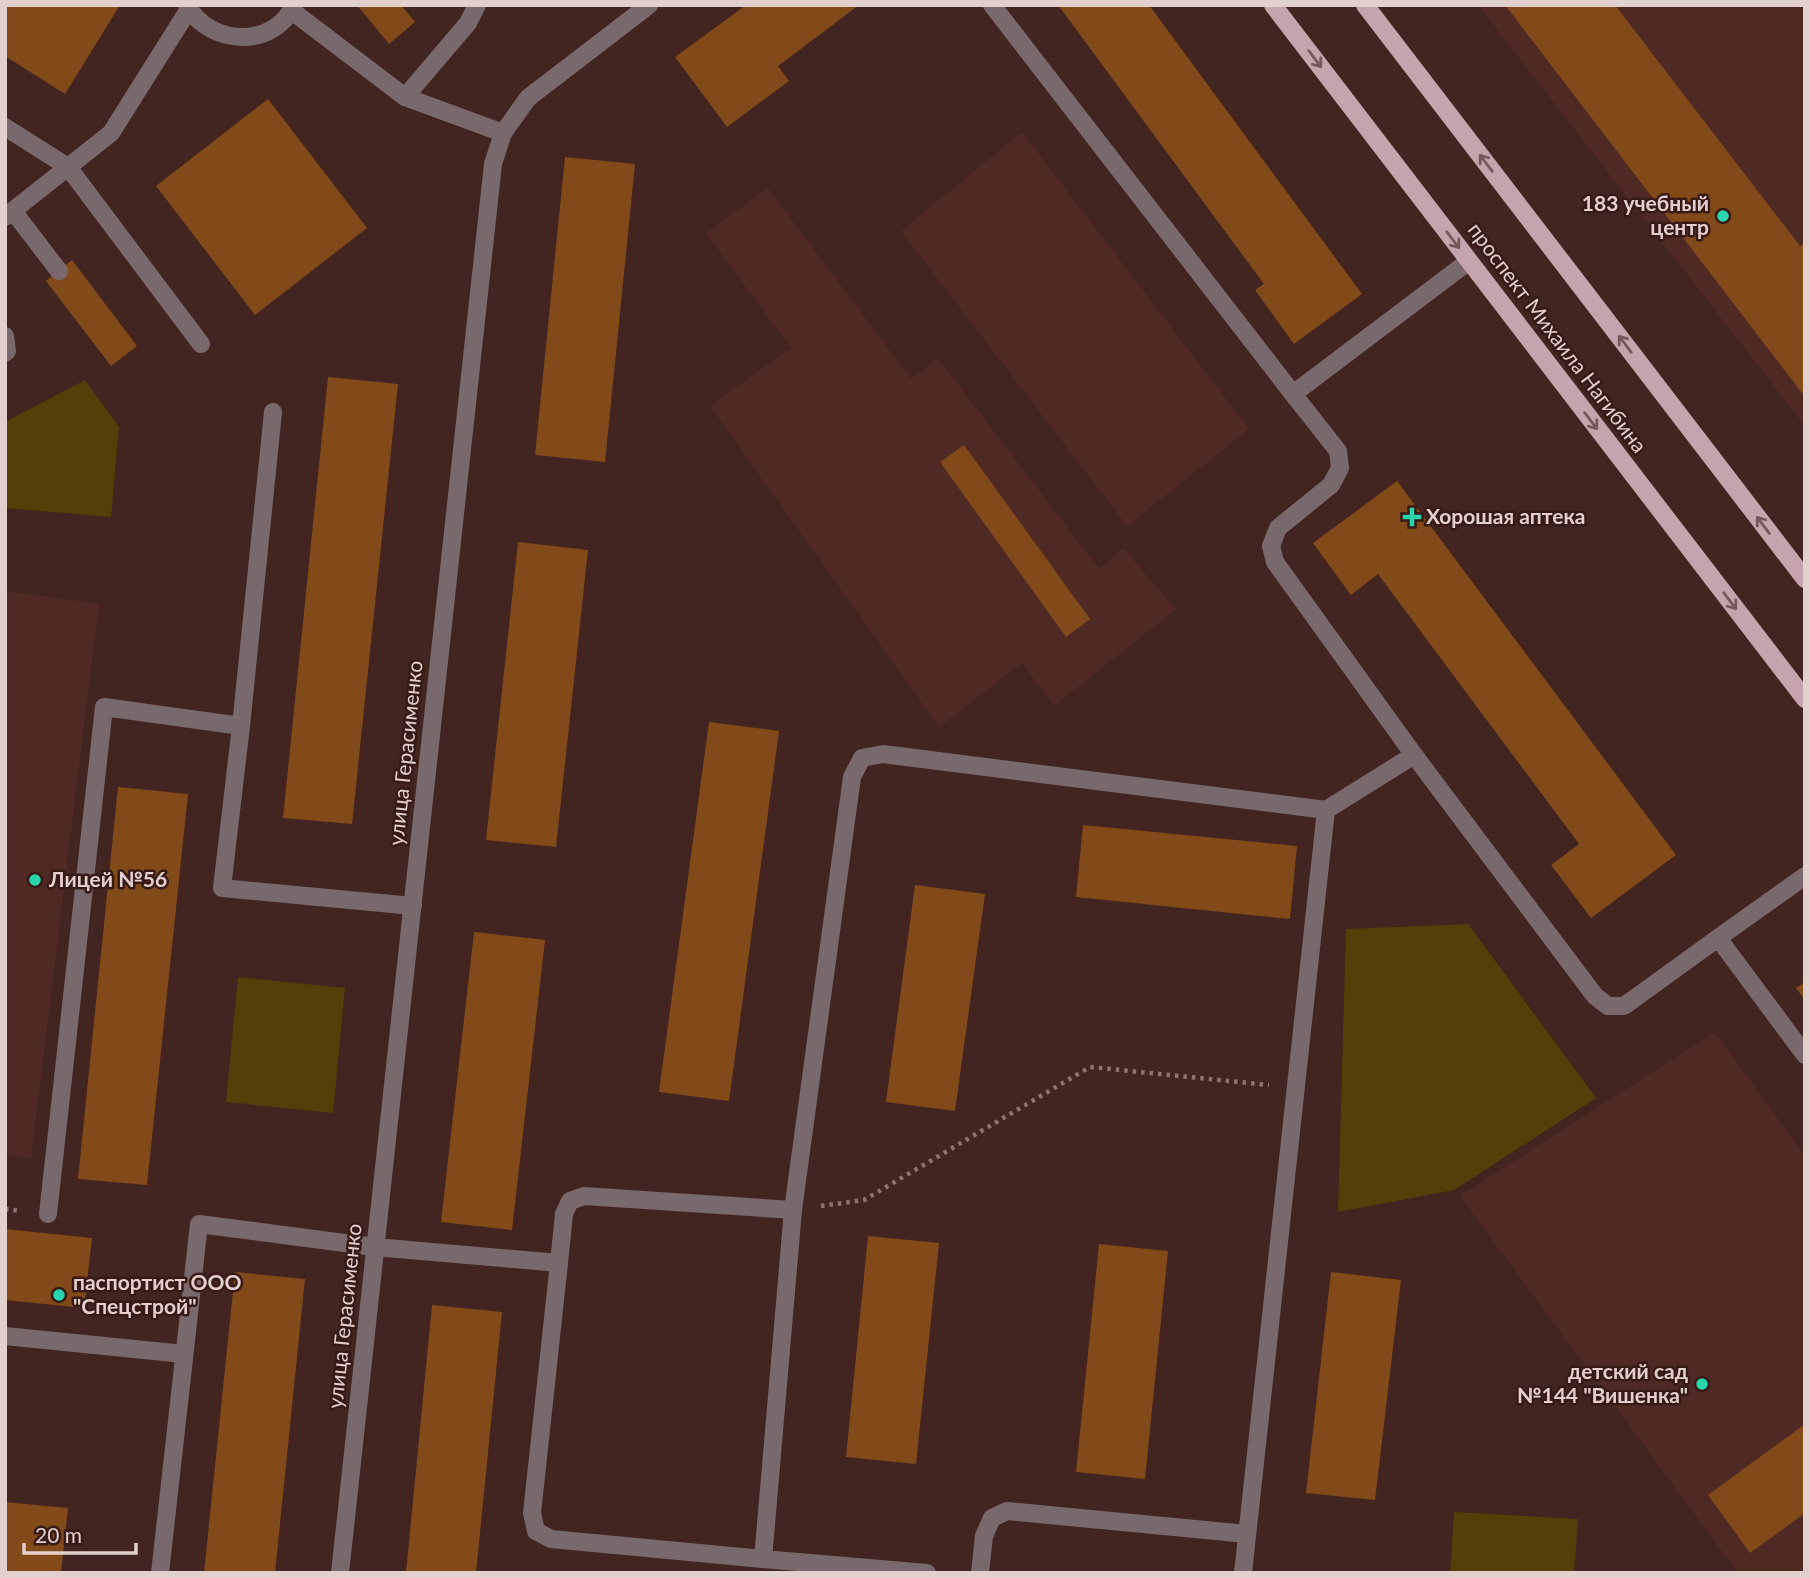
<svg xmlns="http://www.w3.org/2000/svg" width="1810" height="1578" font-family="Lato,sans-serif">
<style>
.built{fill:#4f2a25}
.green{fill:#533f07}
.building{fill:#814a18}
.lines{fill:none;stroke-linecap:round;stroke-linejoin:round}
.path{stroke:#8d7471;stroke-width:4.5;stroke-dasharray:3.5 5;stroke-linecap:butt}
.minor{stroke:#79696d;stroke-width:18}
.major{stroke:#c5a4ad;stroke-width:18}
.oneway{stroke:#77585a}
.poi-dot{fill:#29d5ac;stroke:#371a16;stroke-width:2.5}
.labels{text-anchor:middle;stroke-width:5;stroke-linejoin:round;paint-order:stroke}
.poi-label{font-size:21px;font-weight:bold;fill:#e3cfcc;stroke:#371a16;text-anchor:start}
.street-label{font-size:21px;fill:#e3cfcc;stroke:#371a16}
</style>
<rect width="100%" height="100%" fill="#422420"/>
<g class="built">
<polygon points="1478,5 1805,5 1805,426"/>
<polygon points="1022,132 1249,429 1127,526 901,231"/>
<polygon points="768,188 911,379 938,358 1099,569 1123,548 1176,609 1054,706 1022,663 939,727 710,406 791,348 706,233"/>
<polygon points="5,591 99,604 31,1158 5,1155"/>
<polygon points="1715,1032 1805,1156 1805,1573 1738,1573 1460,1196"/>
</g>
<g class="green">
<polygon points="85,380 119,427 111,517 5,508 5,422"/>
<polygon points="1468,924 1596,1098 1454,1190 1338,1212 1346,929"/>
<polygon points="238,977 345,988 333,1113 226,1102"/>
<polygon points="1454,1512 1578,1519 1574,1573 1450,1573"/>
</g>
<g class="building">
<polygon points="5,5 120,5 65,94 5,56"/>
<polygon points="357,5 401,5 415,22 389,44"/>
<polygon points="746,5 859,5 778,66 789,81 727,127 675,57"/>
<polygon points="1058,5 1149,5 1362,294 1294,344 1255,290 1264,284"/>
<polygon points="1505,5 1615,5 1800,246 1805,242 1805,397"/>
<polygon points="268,99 367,228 255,315 156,186"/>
<polygon points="565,157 635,164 605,462 535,455"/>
<polygon points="72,260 137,346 111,366 46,281"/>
<polygon points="328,377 398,384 352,824 283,818"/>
<polygon points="964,445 1090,619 1066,637 940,462"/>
<polygon points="1397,481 1676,855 1591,918 1551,865 1579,844 1378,574 1351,595 1313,543"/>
<polygon points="518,542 588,550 556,847 486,840"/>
<polygon points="709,722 779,731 729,1101 659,1092"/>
<polygon points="118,787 188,794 147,1185 78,1179"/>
<polygon points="1083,825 1297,846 1290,919 1076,897"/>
<polygon points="915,885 985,894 955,1111 886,1102"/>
<polygon points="474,932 545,940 512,1230 441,1222"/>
<polygon points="1805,982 1805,1000 1796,988"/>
<polygon points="5,1229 92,1238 84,1308 5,1300"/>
<polygon points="868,1236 939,1243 916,1464 846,1457"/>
<polygon points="1099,1244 1168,1251 1145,1479 1076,1472"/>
<polygon points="235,1272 305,1279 275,1573 204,1573"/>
<polygon points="1331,1272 1401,1280 1375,1500 1306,1493"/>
<polygon points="432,1305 502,1312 476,1573 406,1573"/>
<polygon points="1805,1424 1805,1513 1750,1553 1708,1495"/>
<polygon points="5,1502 68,1508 61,1573 5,1572"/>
</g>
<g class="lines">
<g class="path">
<polyline points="821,1206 864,1200 1090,1067 1269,1085"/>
<polyline points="5,1209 22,1211"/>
</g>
<g class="minor">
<path d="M 187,5 C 209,46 274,49 294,5"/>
<polyline points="992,5 1293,394"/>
<polyline points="292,11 405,97 503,133"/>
<polyline points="405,97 468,23 477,5"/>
<polyline points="5,127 68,167 201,344"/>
<polyline points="13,211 59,271"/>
<polyline points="5,217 111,133 189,9"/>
<polyline points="5,336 7,351 5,353"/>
<polyline points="241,726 273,412"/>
<polyline points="1414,755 1275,562 1271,546 1278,528 1331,485 1340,468 1338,451 1293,394 1469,261"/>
<polyline points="1805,876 1718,938 1805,1055"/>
<polyline points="793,1210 852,777 862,758 883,754 1326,810"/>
<polyline points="48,1214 104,707 241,726 222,888 413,906"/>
<polyline points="559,1263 532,1513 536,1531 551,1539 763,1559"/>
<polyline points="5,1336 184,1354"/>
<polyline points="160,1573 199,1224 375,1247 559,1263 564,1214 570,1201 584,1196 793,1210 763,1559 927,1573"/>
<polyline points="340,1573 493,164 503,133 528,98 649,5"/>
<polyline points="980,1573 984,1536 992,1518 1007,1511 1247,1534"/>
<polyline points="1243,1573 1326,810 1414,755 1595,996 1608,1006 1624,1006 1718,938"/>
</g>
<g class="major">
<polyline points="1273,5 1805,699"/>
<polyline points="1365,5 1805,579"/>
</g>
</g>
<defs><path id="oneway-shaft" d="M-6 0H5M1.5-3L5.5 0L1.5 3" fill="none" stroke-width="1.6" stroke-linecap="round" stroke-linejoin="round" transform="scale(1.75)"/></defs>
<g class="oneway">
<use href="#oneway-shaft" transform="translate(1315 59) rotate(53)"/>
<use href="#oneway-shaft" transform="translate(1486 163) rotate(-127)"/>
<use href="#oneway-shaft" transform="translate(1453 240) rotate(53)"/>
<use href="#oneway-shaft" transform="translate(1625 344) rotate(-127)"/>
<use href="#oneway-shaft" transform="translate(1591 421) rotate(53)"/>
<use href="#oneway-shaft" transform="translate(1763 525) rotate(-127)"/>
<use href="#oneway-shaft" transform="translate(1730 601) rotate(53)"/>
</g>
<g class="poi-dot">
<circle cx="1723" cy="216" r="7"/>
<path d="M1408.5 506.5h7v7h7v7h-7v7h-7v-7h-7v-7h7z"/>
<circle cx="35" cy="880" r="7"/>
<circle cx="59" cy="1295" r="7"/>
<circle cx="1702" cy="1384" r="7"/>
</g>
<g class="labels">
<g class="poi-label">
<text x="1709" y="211" text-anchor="end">183 учебный<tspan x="1709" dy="24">центр</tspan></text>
<text x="1426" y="524">Хорошая аптека</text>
<text x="49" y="887">Лицей №56</text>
<text x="73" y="1290">паспортист ООО<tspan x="73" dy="24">"Спецстрой"</tspan></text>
<text x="1688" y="1379" text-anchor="end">детский сад<tspan x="1688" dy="24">№144 "Вишенка"</tspan></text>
</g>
<g class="street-label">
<text transform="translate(1557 338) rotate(53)" y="7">проспект Михаила Нагибина</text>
<text transform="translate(406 753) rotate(-84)" y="7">улица Герасименко</text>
<text transform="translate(345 1316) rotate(-84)" y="7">улица Герасименко</text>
</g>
</g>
<rect width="1810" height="1578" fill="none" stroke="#e3cfcc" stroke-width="14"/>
<path d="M24 1543v10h112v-10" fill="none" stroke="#e3cfcc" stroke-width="3.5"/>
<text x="35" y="1543" font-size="21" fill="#e3cfcc" stroke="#371a16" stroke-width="5" paint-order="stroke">20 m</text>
</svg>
